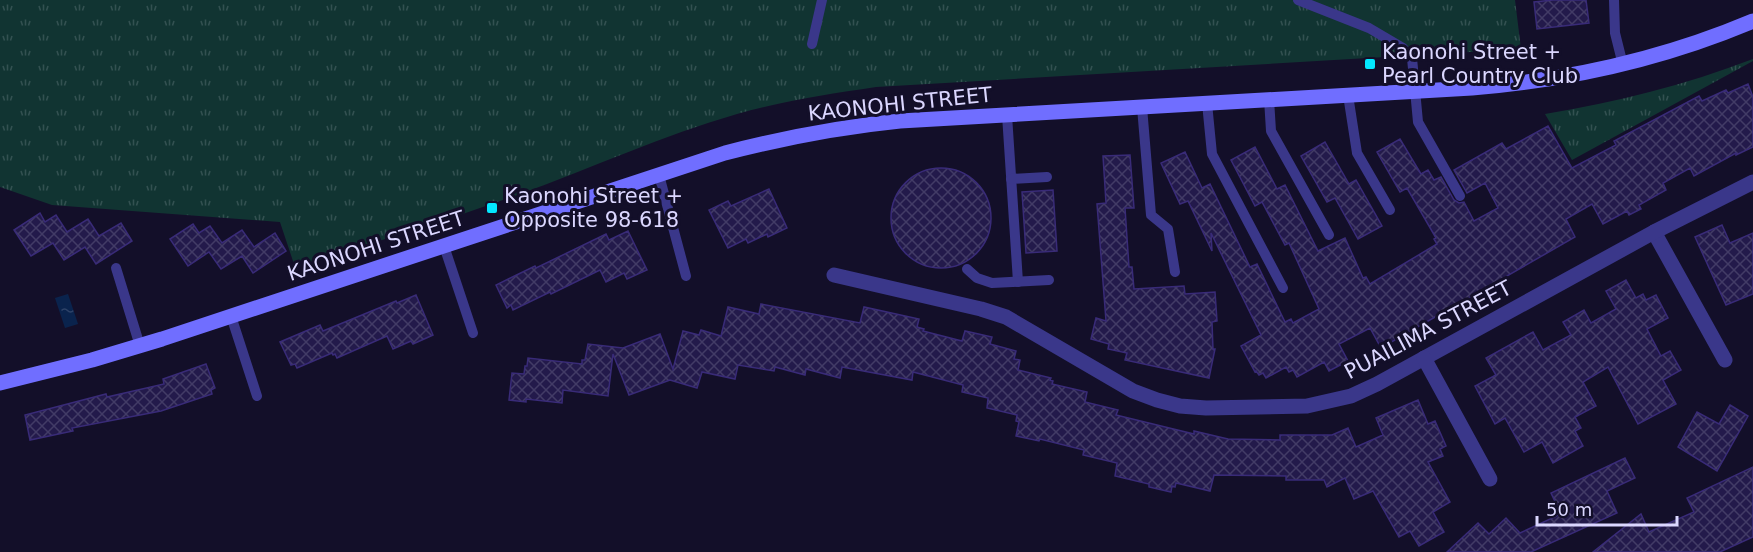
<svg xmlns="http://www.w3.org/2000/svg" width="1753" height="552" font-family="'DejaVu Sans',sans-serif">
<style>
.grass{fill:url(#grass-tufts)}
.water{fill:url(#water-ripples)}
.building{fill:url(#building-cross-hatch);stroke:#392b78;stroke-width:1.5}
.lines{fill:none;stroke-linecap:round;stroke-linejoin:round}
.lane{stroke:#3a378a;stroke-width:10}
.street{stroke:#3a378a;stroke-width:15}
.secondary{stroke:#706eff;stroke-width:15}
.poi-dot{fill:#03e8ff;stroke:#130f29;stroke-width:2}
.labels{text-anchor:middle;stroke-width:6;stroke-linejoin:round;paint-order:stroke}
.poi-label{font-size:21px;fill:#dbd7ff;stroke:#130f29;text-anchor:start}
.street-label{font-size:21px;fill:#dbd7ff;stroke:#130f29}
</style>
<defs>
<pattern id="grass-tufts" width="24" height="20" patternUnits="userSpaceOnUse" patternTransform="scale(1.5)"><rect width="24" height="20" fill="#113432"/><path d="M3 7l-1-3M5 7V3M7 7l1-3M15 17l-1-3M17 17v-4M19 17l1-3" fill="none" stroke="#335151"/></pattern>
<pattern id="water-ripples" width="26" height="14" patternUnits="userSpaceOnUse" patternTransform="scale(1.5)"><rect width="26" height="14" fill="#0a234d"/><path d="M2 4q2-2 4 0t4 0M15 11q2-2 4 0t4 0" fill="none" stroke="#2d4268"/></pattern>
<pattern id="building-cross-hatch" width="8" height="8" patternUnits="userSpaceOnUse" patternTransform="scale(1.5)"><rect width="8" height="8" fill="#231a4b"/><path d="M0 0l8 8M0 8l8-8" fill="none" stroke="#423b66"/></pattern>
</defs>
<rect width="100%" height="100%" fill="#130f29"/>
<g class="grass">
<path d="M 0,0 L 1515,0 L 1521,49 L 876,87 C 829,94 783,101 737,114 C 663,135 592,168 520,194 C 446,221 370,244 295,267 L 280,222 L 52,205 L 0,187 Z"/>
<path d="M 1753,59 L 1753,61 L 1572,160 L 1545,114 C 1617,102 1685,85 1753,59 Z"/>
</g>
<polygon class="water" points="68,294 78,324 65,328 55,298"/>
<g class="building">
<polygon points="1553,0 1586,0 1589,23 1537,29 1534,2"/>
<polygon points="1748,84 1753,97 1753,147 1736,155 1736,153 1694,176 1690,168 1663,183 1666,190 1639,205 1641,209 1629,215 1627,211 1603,224 1592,204 1566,219 1575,237 1381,348 1370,328 1339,344 1348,361 1329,371 1324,362 1297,377 1293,370 1289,372 1286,367 1266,378 1263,373 1259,375 1256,371 1255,372 1241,346 1261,335 1211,233 1212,251 1188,201 1180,204 1161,163 1185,152 1202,188 1210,184 1250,267 1257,264 1285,322 1291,319 1293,323 1319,309 1289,243 1285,245 1262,202 1255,206 1231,160 1255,147 1277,189 1285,185 1318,251 1345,238 1363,278 1366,277 1370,284 1437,244 1434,239 1436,238 1407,188 1400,192 1377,152 1400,139 1421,174 1428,170 1434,180 1441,177 1454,200 1459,203 1464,202 1474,221 1498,208 1485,183 1467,193 1454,170 1502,143 1506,149 1548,126 1572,168 1616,145 1614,141 1699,96 1702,101 1726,90 1728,93"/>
<polygon points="1325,142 1349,184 1356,180 1382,226 1358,239 1335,198 1327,202 1301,156"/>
<polygon points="1130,155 1134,208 1125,208 1129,267 1132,267 1134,289 1184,286 1185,294 1215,292 1217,321 1212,322 1213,349 1215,349 1209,378 1125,360 1127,353 1108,349 1109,344 1091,339 1096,318 1106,321 1097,204 1106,203 1103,156"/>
<circle cx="941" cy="218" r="50"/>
<polygon points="769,189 787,228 768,237 767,234 748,243 746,239 728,248 709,210 728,201 731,206"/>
<polygon points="1053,190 1057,251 1026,253 1022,192"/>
<polygon points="40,213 45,222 56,215 67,232 88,219 99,236 121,223 132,241 96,264 85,247 64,260 53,243 31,256 14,230"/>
<polygon points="193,224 199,233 210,226 222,243 242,230 254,247 275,233 286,251 253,273 242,256 221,269 209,252 188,266 170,239"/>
<polygon points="1722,225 1730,243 1753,233 1753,294 1726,305 1695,237"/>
<polygon points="628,231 647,270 627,279 624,273 606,282 600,270 551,294 550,292 513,310 511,305 507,308 496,285 535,266 536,268 606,234 609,240"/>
<polygon points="1626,280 1636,298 1643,294 1646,300 1656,295 1668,318 1647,329 1661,356 1670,351 1681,370 1663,380 1676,404 1638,424 1608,367 1583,382 1596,406 1575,417 1581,428 1575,431 1583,446 1553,463 1542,442 1524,452 1505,418 1495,424 1475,386 1496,375 1486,358 1533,332 1543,350 1571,335 1563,322 1584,310 1591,323 1616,309 1606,291"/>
<polygon points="416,295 433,335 413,344 411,341 393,349 387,336 337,358 335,354 333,355 332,353 297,368 295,364 291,365 280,342 320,325 323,331 396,301 397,303"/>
<polygon points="761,304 860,323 864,307 919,319 917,327 924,329 923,331 962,341 965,331 992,337 990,344 1016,351 1014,359 1020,360 1018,370 1051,378 1050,380 1053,381 1052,384 1087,392 1085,402 1118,410 1116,415 1194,434 1194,431 1228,439 1280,440 1280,435 1332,435 1348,428 1356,447 1383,435 1376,418 1418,400 1428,424 1435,421 1446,446 1440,449 1443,456 1428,462 1450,502 1433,512 1444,532 1419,546 1410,531 1399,537 1373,491 1354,499 1345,478 1327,487 1324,480 1286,480 1286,476 1214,475 1210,491 1176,483 1175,487 1172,486 1171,492 1149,487 1149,484 1115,476 1117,463 1083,455 1084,450 1040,439 1039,441 1016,436 1019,422 1016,421 1017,415 987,408 988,398 962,392 963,385 913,372 912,380 842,367 840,378 806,369 805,375 775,367 774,371 738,365 735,379 702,372 697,388 670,380 629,395 613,354 608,396 563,390 562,403 526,399 526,402 509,400 512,373 524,374 525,366 527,366 528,358 582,364 582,360 585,360 588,344 623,348 660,334 673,369 683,331 699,335 701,330 721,336 728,307 759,314"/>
<polygon points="206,364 215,388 211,390 212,394 161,411 72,428 73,431 30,440 25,415 106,394 107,397 164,384 163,379"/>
<polygon points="1730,405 1748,416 1717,471 1678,447 1697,412 1719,424"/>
<polygon points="1625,458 1635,478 1607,491 1617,513 1531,552 1447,552 1478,523 1489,534 1506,518 1520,533 1561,514 1551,493"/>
<polygon points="1753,467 1753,537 1720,552 1593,552 1641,514 1649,532 1694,512 1687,498"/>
</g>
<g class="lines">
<g class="lane">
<polyline points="1298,0 1369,28 1403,48 1412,58 1418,122 1460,196"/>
<polyline points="1614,0 1615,33 1623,65"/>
<polyline points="812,44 822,0"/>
<polyline points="1348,95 1357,153 1390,210"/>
<polyline points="1269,99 1271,131 1329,235"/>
<polyline points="1207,103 1212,154 1283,288"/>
<polyline points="1142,107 1151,215 1168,229 1175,272"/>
<polyline points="1007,115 1018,282"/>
<polyline points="659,175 686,276"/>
<polyline points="1011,179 1047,177"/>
<polyline points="444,246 473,333"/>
<polyline points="116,268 140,346"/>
<polyline points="967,269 977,278 992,283 1049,280"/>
<polyline points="231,316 257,396"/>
</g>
<g class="street">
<polyline points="1654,232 1725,360"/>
<polyline points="834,275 981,309 1006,317 1133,391 1157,400 1180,406 1206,408 1307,406 1351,396 1377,384 1654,232 1753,182"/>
<polyline points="1424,358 1490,479"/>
</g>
<path class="secondary" d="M 0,383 L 92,360 L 162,339 L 725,153 C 783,138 840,127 900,121 L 1472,88 C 1570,80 1663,59 1753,21"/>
</g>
<g class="poi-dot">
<rect x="1364" y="58" width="12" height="12" rx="3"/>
<rect x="486" y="202" width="12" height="12" rx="3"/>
</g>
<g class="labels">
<g class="poi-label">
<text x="1382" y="59">Kaonohi Street +<tspan x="1382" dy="24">Pearl Country Club</tspan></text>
<text x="504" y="203">Kaonohi Street +<tspan x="504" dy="24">Opposite 98-618</tspan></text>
</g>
<g class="street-label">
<text transform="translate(900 104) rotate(-6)" y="7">KAONOHI STREET</text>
<text transform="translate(376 246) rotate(-18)" y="7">KAONOHI STREET</text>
<text transform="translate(1428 330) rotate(-28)" y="7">PUAILIMA STREET</text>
</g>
</g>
<path d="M1537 516v9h140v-9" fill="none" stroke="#dbd7ff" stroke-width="3"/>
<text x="1546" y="516" font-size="18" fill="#dbd7ff" stroke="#130f29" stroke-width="4.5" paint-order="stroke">50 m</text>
</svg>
